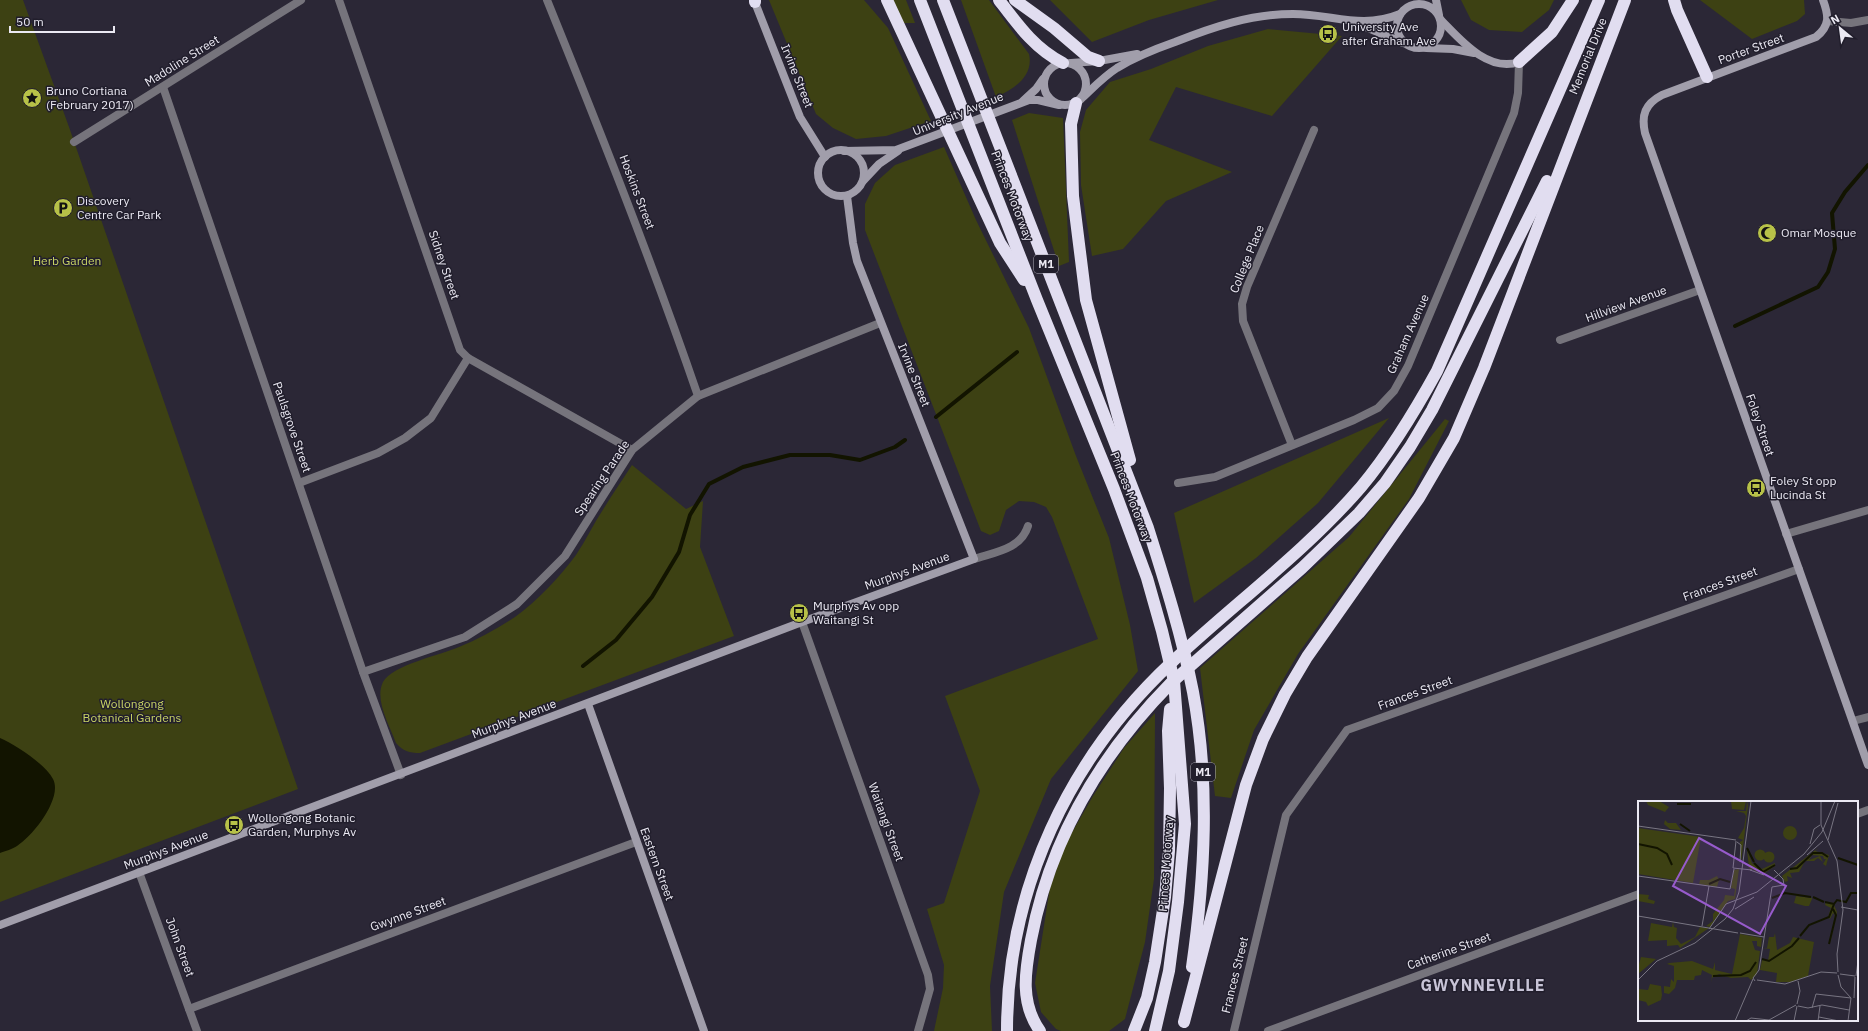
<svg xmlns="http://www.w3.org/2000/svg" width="1868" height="1031" font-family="'IBM Plex Sans',sans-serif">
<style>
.green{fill:#3d4113}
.water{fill:#121400}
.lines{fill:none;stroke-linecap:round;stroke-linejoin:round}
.stream{stroke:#121400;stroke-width:4}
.street{stroke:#76747c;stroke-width:8}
.secondary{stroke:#a19eab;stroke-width:8}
.highway{stroke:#e1ddf0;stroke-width:12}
.labels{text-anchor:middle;stroke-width:3;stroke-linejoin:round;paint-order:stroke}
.shield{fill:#211e2c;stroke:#aeacb7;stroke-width:1}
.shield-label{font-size:11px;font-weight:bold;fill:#ebe9f3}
.poi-label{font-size:12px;fill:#ebe9f3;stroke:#211e2c;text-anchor:start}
.street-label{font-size:12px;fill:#ebe9f3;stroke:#211e2c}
.park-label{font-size:12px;fill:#cad564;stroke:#211e2c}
.district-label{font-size:16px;font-weight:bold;letter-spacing:1px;fill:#c8c4d7;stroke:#211e2c}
.inset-river{fill:none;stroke:#121400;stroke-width:2}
.inset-road{fill:none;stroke:#787582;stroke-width:1}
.view{fill:#975bcc;fill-opacity:0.15;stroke:#975bcc;stroke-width:2}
.inset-edge{fill:none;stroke:#ebe9f3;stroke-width:2}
</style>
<rect width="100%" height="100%" fill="#2b2736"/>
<g class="green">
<polygon points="0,0 23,0 69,127 298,789 0,902"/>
<polygon points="769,0 864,0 888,28 931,121 886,136 856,139 833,128 816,114"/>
<polygon points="892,0 906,0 915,23 903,23"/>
<path d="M 961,0 L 989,0 L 1029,54 C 1034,76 1014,89 996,97 Z"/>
<polygon points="1050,0 1218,0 1149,20 1092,42"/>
<polygon points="1461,0 1554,0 1549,10 1522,32 1489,30 1471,20"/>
<polygon points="1700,0 1804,0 1805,14 1797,21 1752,39"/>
<polygon points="1268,29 1342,36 1272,116 1176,87 1149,140 1232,172 1166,201 1123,249 1092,256 1081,185 1080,132 1086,110 1110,82 1151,69 1208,46"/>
<polygon points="1029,113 1063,118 1069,262 1059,266 1012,120"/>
<polygon points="944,147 976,220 1029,328 1076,456 1109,538 1130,625 1138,671 1051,779 1004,892 990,986 992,1031 934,1031 943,988 944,965 927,909 944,903 980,791 945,696 1098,639 1052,517 1046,507 1034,502 1019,501 1006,510 999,531 990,535 981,531 865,230 865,204 875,183 895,165"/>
<polygon points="1389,418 1318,503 1256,558 1194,603 1174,513"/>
<polygon points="1445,419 1449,421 1409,499 1298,654 1254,730 1231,798 1215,796 1200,668 1349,537"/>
<path d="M 632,465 L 686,509 L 703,501 L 700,547 L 734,636 L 420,753 C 409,753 403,751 396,743 C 390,726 374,700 383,682 C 392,665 441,655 459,647 C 479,639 497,629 515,617 C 538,600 559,578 576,555 C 586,540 594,523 604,508 C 613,493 623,479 632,465 Z"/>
<polygon points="1155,713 1154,879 1145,942 1125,1019 1109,1031 1061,1031 1056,1029 1041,1012 1035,983 1050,887 1066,843 1093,796 1124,748"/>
</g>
<path class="water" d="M 0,738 C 16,745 45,764 53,779 C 63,798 33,836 17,846 C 13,849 5,851 0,853 Z"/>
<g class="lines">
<g class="stream">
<polyline points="1735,326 1818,287 1828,272 1835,249 1832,213 1845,192 1868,165"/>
<polyline points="936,417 1017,352"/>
<polyline points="583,666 616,640 652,597 679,552 690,515 709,484 743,467 790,455 830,455 860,460 895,447 905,440"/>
</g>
<g class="street">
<polyline points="339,0 460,350 468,358 632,450"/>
<path d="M 547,0 C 600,131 652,262 698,396"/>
<polyline points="1828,21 1851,23 1868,20"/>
<polyline points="163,87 363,672 401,775"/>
<polyline points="74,142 301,0"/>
<polyline points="1560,340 1700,290"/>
<polyline points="1292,445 1243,321 1242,304 1247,287 1314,130"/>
<polyline points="299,483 378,453 405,438 431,418 468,358"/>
<polyline points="1178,483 1215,477 1354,420 1378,408 1394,391 1408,366 1514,113 1518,93 1519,62"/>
<polyline points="1786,534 1868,510"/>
<path d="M 974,559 C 995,552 1021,549 1028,526"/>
<polyline points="802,622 928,975 930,989 918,1031"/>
<polyline points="363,672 465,637 517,604 565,556 632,450 698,396 880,323"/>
<polyline points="1853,721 1868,717"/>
<polyline points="1857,814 1868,810"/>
<polyline points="139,872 197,1031"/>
<polyline points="189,1009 636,842"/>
<polyline points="1234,1031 1286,815 1347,730 1799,569"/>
<polyline points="1268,1031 1639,894"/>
</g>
<g class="secondary">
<polyline points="754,0 800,117 825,157"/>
<polyline points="1436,0 1439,15"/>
<path d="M 1823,0 C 1829,16 1830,26 1816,37 L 1662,95 C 1645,104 1641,115 1645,133 L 1868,765"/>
<circle cx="1419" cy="26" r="22"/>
<path d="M 1440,19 C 1459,38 1487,73 1519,62"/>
<polyline points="1359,24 1403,43"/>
<polyline points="1426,48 1453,49 1474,53"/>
<circle cx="1065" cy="84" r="21"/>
<polyline points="1071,63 1099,61 1137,54"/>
<path d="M 1080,100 C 1092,89 1103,77 1117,68 C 1135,57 1155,49 1175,42 C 1213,27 1251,14 1293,14 C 1333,14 1360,30 1400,14"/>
<polyline points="1023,101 1036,89 1043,79"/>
<circle cx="841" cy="173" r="23"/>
<polyline points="844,151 896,150 1029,100 1038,100 1059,105"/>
<polyline points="863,181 879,164 898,151"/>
<polyline points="588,704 704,1031"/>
<polyline points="0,925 802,622 974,559 857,261 853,243 847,196"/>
</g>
<g class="highway">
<polyline points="887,0 1000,243 1024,280"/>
<polyline points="920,0 1037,300 1114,489 1147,578 1162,631 1174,681 1185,824 1178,902 1169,971 1155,1031"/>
<path d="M 943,0 L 1148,528 C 1165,582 1182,636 1193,692 C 1210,783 1205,876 1192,967"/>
<path d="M 999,0 C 1018,25 1035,49 1063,63"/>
<polyline points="1015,0 1054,28 1088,57 1099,61"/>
<polyline points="1674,0 1677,10 1707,77"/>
<polyline points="755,2 755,0"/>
<polyline points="1519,62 1552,32 1573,0"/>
<polyline points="1076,103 1071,124 1073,196 1086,300 1130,460"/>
<polyline points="1184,1022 1246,785 1263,739 1285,694 1307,657 1419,498 1454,438 1484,368 1625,0"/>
<path d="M 1007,1031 C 1007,889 1069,758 1172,662 C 1235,603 1305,552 1361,487 C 1391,451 1415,411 1437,371 L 1599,0"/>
<path d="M 1040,1031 C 1020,1003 1025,972 1031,940 C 1050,839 1100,755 1171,683 L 1302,568 L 1359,513 L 1385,483 L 1410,447 L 1432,410 L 1547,181"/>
<polyline points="1134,1031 1147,998 1155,962 1165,897 1169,851 1170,788 1168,731 1170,709"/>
</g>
</g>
<defs>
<g id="bus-disc" transform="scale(1)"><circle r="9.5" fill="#b7c148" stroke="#211e2c"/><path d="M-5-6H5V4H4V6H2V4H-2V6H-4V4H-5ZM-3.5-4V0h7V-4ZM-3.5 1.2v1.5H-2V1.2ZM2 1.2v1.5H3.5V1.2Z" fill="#111"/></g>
<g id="sight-disc" transform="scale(1)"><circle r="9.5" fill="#b7c148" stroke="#211e2c"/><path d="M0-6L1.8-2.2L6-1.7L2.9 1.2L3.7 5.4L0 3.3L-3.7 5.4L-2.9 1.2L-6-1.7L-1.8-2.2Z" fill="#111"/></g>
<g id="parking-disc" transform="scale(1)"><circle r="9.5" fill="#b7c148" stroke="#211e2c"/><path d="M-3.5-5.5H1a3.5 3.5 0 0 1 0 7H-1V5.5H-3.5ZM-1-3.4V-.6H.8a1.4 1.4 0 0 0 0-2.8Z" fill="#111"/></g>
<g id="mosque-disc" transform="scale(1)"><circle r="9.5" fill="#b7c148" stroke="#211e2c"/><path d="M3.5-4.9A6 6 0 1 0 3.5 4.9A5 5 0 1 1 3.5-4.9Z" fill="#111"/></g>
</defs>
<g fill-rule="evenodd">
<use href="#bus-disc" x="1328" y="34"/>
<use href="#sight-disc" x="32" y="98"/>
<use href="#parking-disc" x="63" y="208"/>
<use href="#mosque-disc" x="1767" y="233"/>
<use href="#bus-disc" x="1756" y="488"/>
<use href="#bus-disc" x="799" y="613"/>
<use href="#bus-disc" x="234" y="825"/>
</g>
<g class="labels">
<g class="shield">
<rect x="1034" y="255" width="24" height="18" rx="3"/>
<rect x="1191" y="763" width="24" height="18" rx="3"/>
</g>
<g class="shield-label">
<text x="1046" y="268">M1</text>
<text x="1203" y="776">M1</text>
</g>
<g class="poi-label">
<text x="1342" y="31">University Ave<tspan x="1342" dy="14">after Graham Ave</tspan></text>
<text x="46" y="95">Bruno Cortiana<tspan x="46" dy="14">(February 2017)</tspan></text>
<text x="77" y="205">Discovery<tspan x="77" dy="14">Centre Car Park</tspan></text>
<text x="1781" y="237">Omar Mosque</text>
<text x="1770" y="485">Foley St opp<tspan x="1770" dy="14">Lucinda St</tspan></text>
<text x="813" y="610">Murphys Av opp<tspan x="813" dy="14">Waitangi St</tspan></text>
<text x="248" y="822">Wollongong Botanic<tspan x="248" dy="14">Garden, Murphys Av</tspan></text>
</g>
<g class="street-label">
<text transform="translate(1751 49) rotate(-20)" y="4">Porter Street</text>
<text transform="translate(1588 56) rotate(-68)" y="4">Memorial Drive</text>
<text transform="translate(182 61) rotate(-32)" y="4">Madoline Street</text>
<text transform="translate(797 76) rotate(68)" y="4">Irvine Street</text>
<text transform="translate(958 114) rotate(-22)" y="4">University Avenue</text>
<text transform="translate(637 192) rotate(69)" y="4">Hoskins Street</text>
<text transform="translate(1012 196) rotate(69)" y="4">Princes Motorway</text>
<text transform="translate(1247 259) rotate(-68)" y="4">College Place</text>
<text transform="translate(444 265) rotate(71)" y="4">Sidney Street</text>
<text transform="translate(1626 304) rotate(-20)" y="4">Hillview Avenue</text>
<text transform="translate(1408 334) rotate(-66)" y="4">Graham Avenue</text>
<text transform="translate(914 375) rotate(68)" y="4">Irvine Street</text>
<text transform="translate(1760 425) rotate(71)" y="4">Foley Street</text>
<text transform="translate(292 427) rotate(71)" y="4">Paulsgrove Street</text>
<text transform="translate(602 478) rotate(-56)" y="4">Spearing Parade</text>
<text transform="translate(1131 497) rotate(69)" y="4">Princes Motorway</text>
<text transform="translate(907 571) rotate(-20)" y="4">Murphys Avenue</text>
<text transform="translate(1720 584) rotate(-20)" y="4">Frances Street</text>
<text transform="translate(1415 693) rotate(-20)" y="4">Frances Street</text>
<text transform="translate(514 719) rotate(-21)" y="4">Murphys Avenue</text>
<text transform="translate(886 822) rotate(70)" y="4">Waitangi Street</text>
<text transform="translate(166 850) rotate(-21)" y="4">Murphys Avenue</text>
<text transform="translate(657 864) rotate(70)" y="4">Eastern Street</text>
<text transform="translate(1166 864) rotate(-86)" y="4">Princes Motorway</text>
<text transform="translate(408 914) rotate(-20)" y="4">Gwynne Street</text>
<text transform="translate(180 947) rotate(70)" y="4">John Street</text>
<text transform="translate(1449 951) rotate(-20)" y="4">Catherine Street</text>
<text transform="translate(1235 975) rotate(-76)" y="4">Frances Street</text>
</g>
<g class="park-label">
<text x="67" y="265">Herb Garden</text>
<text x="132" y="708">Wollongong<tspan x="132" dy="14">Botanical Gardens</tspan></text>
</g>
<g class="district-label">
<text x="1483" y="991">GWYNNEVILLE</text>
</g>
</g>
<g transform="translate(1638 801)">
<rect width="220" height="220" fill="#2b2736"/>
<path d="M 8,0 L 21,0 L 31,6 L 27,11 L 10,4 ZM 93,0 L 108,0 L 106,9 L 94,8 ZM 109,0 L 110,5 L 103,62 L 102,41 L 105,39 L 100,37 L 106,27 L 108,15 L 106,12 L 98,10 L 108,10 ZM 27,19 L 30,22 L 38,22 L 43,29 L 32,28 L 26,23 ZM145 32a7 7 0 1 1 14 0a7 7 0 1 1-14 0ZM 0,27 L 63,36 L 55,82 L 0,73 ZM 180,47 L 177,50 L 191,54 L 188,65 L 185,63 L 188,58 L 186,58 L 185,55 L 174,54 L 171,59 L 182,55 L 185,61 L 180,57 L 176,60 L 167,60 L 161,71 L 152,72 L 154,77 L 149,75 L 150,80 L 147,81 L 144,75 ZM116.5 54a5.5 5.5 0 1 1 11 0a5.5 5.5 0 1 1-11 0ZM 109,49 L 114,62 L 124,68 L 137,62 L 137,65 L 125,73 L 111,67 ZM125.5 56a5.5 5.5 0 1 1 11 0a5.5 5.5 0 1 1-11 0ZM 101,68 L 97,98 L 90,100 L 72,126 L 68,125 L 75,120 L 75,113 L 86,99 L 87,94 L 96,95 L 97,88 L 93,87 L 96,69 ZM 79,75 L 81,79 L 79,86 L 61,83 L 62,79 L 71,79 ZM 0,93 L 11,94 L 10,98 L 17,100 L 16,103 L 0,100 ZM 158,95 L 174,97 L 174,98 L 171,105 L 167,105 L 156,102 ZM 188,101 L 195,102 L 199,111 L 192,143 L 197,114 L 195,112 L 192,118 L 190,116 L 193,107 L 187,104 ZM 35,121 L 36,126 L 39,127 L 38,137 L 43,143 L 57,136 L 62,126 L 71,127 L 42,147 L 40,144 L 29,145 L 29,139 L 10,140 L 13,122 L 34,126 ZM 137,132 L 139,149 L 152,142 L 155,136 L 176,141 L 170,175 L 153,181 L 138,181 L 139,172 L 122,169 L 124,159 L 130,160 L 132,148 L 125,147 L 129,147 L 131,136 L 136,136 ZM 102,133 L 124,137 L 123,146 L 119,145 L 119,140 L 114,140 L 117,149 L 122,150 L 119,173 L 113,179 L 110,176 L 93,177 L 81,173 L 74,177 L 73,182 L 74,174 L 64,169 L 63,174 L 57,175 L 56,179 L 39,179 L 37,187 L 31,193 L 26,192 L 26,185 L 32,186 L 33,178 L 36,181 L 36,165 L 29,163 L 31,162 L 54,160 L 75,168 L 77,161 L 77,169 L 94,173 ZM 3,156 L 18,158 L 0,173 L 0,167 ZM 12,183 L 23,185 L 24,194 L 23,199 L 10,205 L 8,201 L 0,199 L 0,188 L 10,189 Z" fill="#3d4113"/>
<path class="inset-river" d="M 39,3 L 53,3M 42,23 L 52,30M 0,43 L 19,47 L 29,53 L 34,64M 109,47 L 116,61M 200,57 L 220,64M 116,62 L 125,71 L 137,64M 152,68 L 159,67 L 175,52 L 184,52 L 190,56M 71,83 L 82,78 L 92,81M 175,96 L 186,101M 134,97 L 147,92 L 173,96M 196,103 L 199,99 L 208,101 L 213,92 L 220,92M 162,135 L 171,124 L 191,116 L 196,103 L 187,101M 191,143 L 198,114 L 195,108M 124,158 L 131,160 L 154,145 L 161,137M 75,175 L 103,174 L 112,170 L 118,161"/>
<path class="inset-road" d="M 183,0 L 183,24 L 199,60 L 205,109 L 199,153 L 200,171M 0,25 L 98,39M 190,39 L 200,2M 98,40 L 95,67 L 114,69M 99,41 L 103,44 L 102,61M 172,43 L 176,28 L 182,24M 169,54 L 185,40M 112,69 L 126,74M 0,75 L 92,88 L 96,68M 203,106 L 220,109M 97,108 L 116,96M 0,115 L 100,132M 64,125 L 71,85M 71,128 L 88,103 L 119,91 L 166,53 L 184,31 L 197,0M 102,132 L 126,136M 202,173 L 217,175M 200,174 L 203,186 L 213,197M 218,175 L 220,160M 0,179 L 19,160 L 57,142 L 87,118 L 95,108 L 101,91 L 113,0M 119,179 L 147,183 L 183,171 L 199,172M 117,180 L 115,177 L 121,169 L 134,86 L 146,84 L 145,78 L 136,69M 216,197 L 217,176M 159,203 L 162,190 L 160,180M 160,205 L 170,207 L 184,204 L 211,209M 174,207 L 178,193 L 213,197M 181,216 L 201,220M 97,220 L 115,178M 108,220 L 113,217 L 131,219 L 158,204M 156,220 L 159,205M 180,220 L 182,205M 210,220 L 213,197"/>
<path class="view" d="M 61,37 L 148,85 L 122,133 L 35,85 Z"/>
<rect width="220" height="220" class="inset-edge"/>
</g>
<g transform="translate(1840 28) rotate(331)" stroke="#211e2c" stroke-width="3" paint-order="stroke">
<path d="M0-3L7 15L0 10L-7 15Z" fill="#ebe9f3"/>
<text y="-6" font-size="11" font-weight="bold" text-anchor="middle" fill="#ebe9f3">N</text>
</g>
<path d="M10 26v6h104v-6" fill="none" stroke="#ebe9f3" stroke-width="2"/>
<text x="16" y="26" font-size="12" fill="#ebe9f3" stroke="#211e2c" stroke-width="3" paint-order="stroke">50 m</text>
</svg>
